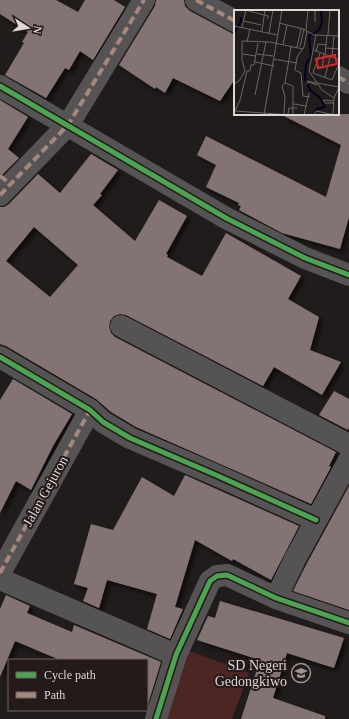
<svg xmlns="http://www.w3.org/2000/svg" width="349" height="719" font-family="Georgia,serif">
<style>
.green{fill:#4b2623}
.building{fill:#837372;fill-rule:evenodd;filter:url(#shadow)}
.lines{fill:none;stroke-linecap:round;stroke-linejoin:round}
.street{stroke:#555353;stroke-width:22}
.quiet{stroke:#a5887d;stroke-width:4;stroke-dasharray:8 4;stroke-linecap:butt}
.cycleway-casing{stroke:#241a19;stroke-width:8}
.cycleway{stroke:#4ca352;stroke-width:5}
.labels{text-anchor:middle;stroke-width:4;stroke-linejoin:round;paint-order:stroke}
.street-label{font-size:14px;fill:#ddd7d6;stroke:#241a19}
.poi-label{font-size:14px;fill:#ddd7d6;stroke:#241a19;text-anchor:end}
.inset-river{fill:none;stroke:#030321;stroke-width:2}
.inset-road{fill:none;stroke:#6c6766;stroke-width:1}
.view{fill:#d62828;fill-opacity:0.15;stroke:#d62828;stroke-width:2}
.inset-edge{fill:none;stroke:#ddd7d6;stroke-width:2}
</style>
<defs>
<filter id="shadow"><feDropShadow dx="3.5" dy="3.5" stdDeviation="2" flood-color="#0009"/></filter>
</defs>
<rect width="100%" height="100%" fill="#211c1c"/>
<polygon class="green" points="187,650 249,673 232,719 162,719"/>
<g class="building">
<polygon points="0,0 56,0 78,12 85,0 114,0 125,7 93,60 80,51 69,70 65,68 46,98 5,75 24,43 22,42 28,32 0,14"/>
<polygon points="156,0 184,0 185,6 190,11 235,35 235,79 220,101 173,78 165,93 156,87 155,89 119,65 155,6"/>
<polygon points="0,100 28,117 8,149 19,158 0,177"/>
<polygon points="280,114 349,114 349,217 340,249 282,233 239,210 241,206 238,205 239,203 206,187 216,165 197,155 206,136 326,197 341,145"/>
<path d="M 91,154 L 118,170 L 100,194 L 102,195 L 93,205 L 135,241 L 159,200 L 187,216 L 166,254 L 168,255 L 167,257 L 202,276 L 226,233 L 301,276 L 288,299 L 319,317 L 310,350 L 341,362 L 322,395 L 274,367 L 263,386 L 126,315 L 120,314 L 114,316 L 110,321 L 109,327 L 111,333 L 115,337 L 336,452 L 329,466 L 331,467 L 311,504 L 136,427 L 111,412 L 96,399 L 6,346 L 0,344 L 0,207 L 4,207 L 9,204 L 38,174 L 60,193 ZM 34,227 L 78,265 L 50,297 L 6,261 Z"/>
<polygon points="13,379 72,414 53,446 31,490 16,481 0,513 0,400"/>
<polygon points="334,391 349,399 349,427 348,430 319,415"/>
<polygon points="185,475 299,526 271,580 233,559 232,561 195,540 175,607 183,609 170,639 147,629 157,594 107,580 99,608 83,601 88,588 74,584 91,524 113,530 142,477 174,496"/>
<polygon points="349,486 349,610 293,591 306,565"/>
<polygon points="6,595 30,606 27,613 72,632 74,625 161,662 148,704 147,660 60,660 15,641 0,677 0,609"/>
<polygon points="220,601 344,638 334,668 287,653 273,698 325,716 325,719 241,719 260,660 197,640 208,616 215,618"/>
</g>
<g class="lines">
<g class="street">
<polyline points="196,0 235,21"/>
<polyline points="338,77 349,83"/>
<polyline points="0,86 226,218 305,258 349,275"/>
<polyline points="0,195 68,125 144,0"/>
<polyline points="121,326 349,445"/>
<polyline points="0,357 90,410 103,422 130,438 216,475 316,520"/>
<polyline points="0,573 90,410"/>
<polyline points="0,579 176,655"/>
<polyline points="276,598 295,559 349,460"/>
<polyline points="156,719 176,655 210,581 217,576 227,575 276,598 349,623"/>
</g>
<g class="quiet">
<polyline points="196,0 235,21"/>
<polyline points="338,77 349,83"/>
<polyline points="0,176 11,184"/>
<polyline points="0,195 68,125 144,0"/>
<polyline points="0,573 90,410"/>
</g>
<g class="cycleway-casing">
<g id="cycleway">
<polyline points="0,86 226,218 305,258 349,275"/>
<polyline points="0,357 90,410 103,422 130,438 216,475 316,520"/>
<polyline points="156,719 176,655 210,581 217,576 227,575 276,598 349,623"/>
</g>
</g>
<use href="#cycleway" class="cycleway"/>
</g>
<defs>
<g id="school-ring" transform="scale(1)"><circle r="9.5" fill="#241a19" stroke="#9b9695" stroke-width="1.5"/><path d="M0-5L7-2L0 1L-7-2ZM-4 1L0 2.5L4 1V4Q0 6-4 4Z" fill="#9b9695"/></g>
</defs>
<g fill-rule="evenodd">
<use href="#school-ring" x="301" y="673"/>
</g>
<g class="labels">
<g class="street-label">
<text transform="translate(45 491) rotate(-61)" y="5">Jalan Gejuron</text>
</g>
<g class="poi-label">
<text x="287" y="670">SD Negeri<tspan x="287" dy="16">Gedongkiwo</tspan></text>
</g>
</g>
<g transform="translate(234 10)">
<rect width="105" height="105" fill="#211c1c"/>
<path class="inset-river" d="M 0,23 L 7,11 L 7,7M 79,105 L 83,99 L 91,97 L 86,88 L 76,80 L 71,69 L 72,54 L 77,47 L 75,26 L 85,20 L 88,13 L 87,0"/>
<path class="inset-road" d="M 11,0 L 34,6 L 34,9M 76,0 L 81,1 L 81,12M 10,11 L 27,15M 45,13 L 69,19 L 80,25 L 105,26M 0,16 L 43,25M 8,17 L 12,0M 72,20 L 74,0M 28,21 L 31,0M 73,21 L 70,37 L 63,47 L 61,60 L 67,63 L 69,86 L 76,87M 35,23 L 39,0M 82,25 L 75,61 L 88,80 L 100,88M 94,25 L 96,0M 104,26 L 105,12M 13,32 L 16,19M 49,35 L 53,15M 63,37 L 67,19M 66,37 L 70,19M 92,38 L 105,39M 80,40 L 105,50M 82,42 L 84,34 L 93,35M 86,43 L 79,63 L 98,70 L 104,56M 9,44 L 22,46M 23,44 L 39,46M 91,45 L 93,25M 98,47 L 100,26M 39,49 L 63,53M 21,52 L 40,56M 88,59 L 90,44M 11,61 L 8,50 L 8,31 L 36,32 L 69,39M 91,67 L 96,47M 72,71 L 105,77M 51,73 L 59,76 L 59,105M 0,74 L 5,71 L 11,61M 72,74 L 75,72 L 83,75M 21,85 L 32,32M 100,93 L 91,93 L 89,90 L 100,91M 60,94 L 72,96M 1,101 L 6,90 L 13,61 L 16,61 L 17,55 L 20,55 L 24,33M 1,101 L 57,105M 50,104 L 51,87 L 48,76 L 51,73 L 57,37M 54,104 L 55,98 L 63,98M 99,104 L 100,88 L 105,77M 30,105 L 48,0M 70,105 L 75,83M 80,105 L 82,101 L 101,105"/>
<path class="view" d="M 101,45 L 103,54 L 84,58 L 82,49 Z"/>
<rect width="105" height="105" class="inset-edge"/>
</g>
<rect x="8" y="659" width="140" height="52" fill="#241a19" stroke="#6e6665"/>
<rect x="16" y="672" width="20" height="6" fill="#4ca352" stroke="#6e6665"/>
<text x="44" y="679" font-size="12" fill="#ddd7d6">Cycle path</text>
<rect x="16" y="692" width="20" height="6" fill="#a5887d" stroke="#6e6665"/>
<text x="44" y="699" font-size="12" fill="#ddd7d6">Path</text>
<g transform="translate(28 28) rotate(102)" stroke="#241a19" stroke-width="3" paint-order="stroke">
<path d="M0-3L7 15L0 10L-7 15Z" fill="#ddd7d6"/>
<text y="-6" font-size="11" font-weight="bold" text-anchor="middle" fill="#ddd7d6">N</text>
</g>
</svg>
